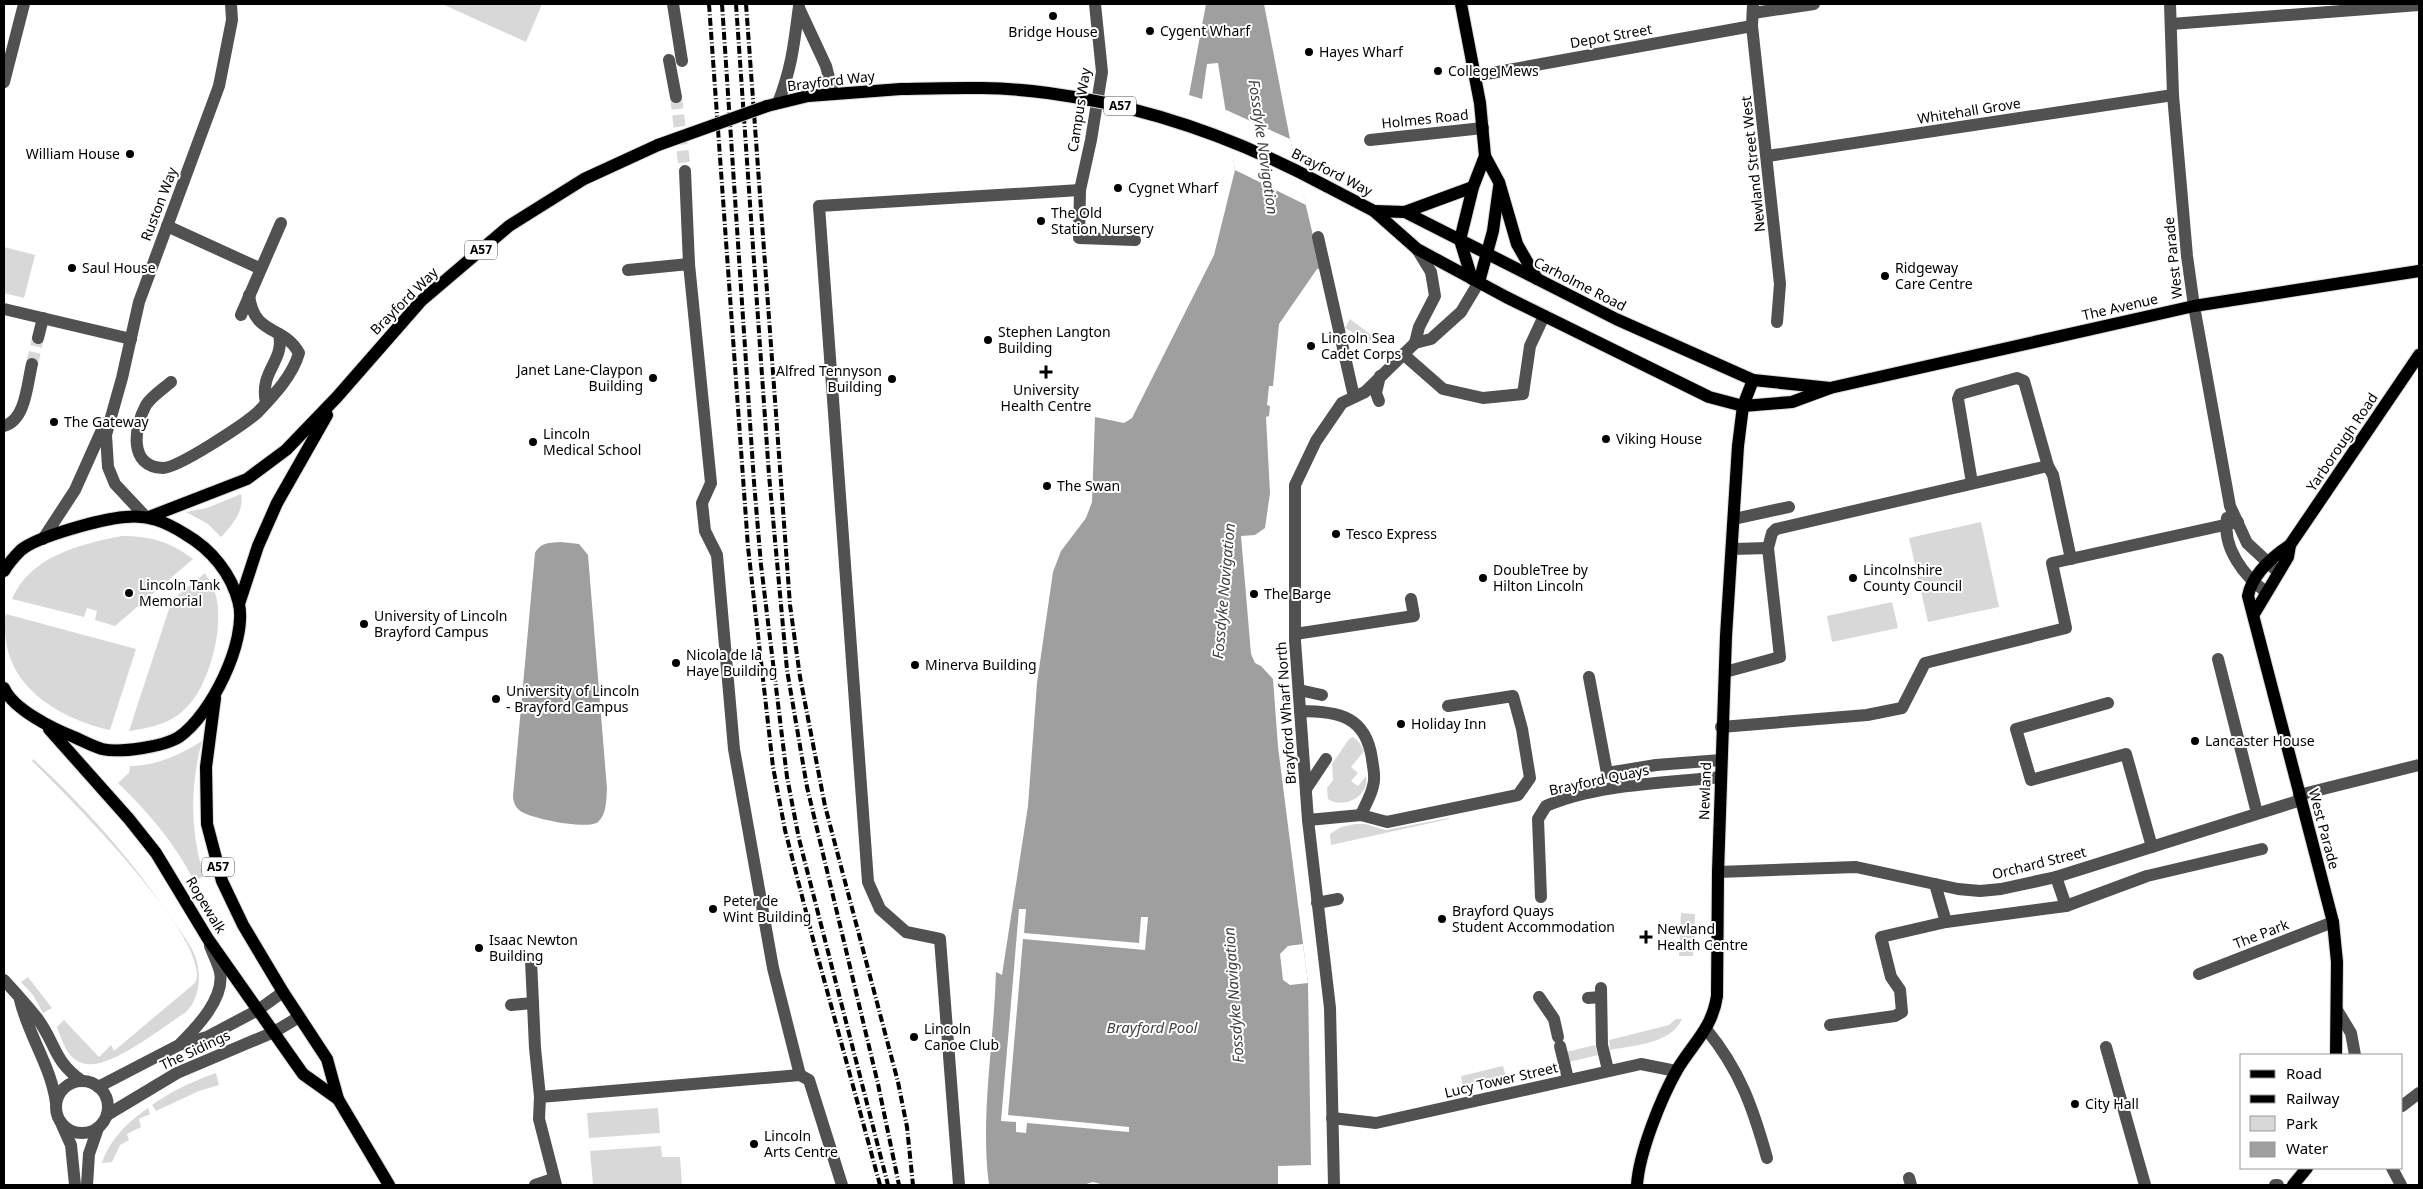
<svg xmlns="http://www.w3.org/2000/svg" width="2423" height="1189" font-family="'Noto Sans',sans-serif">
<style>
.green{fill:#d8d8d8}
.water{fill:#9f9f9f}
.pier{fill:#fff}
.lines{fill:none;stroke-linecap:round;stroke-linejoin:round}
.minor-tunnel{stroke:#d9d9d9;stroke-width:12;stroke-dasharray:12 6;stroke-linecap:butt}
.major-casing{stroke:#dbdbdb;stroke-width:14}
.minor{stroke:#515151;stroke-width:12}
.major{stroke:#000;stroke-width:12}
.rail{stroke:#000;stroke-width:4;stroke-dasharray:8 2.5 1 2.5;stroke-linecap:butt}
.major-bridge-casing{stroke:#dbdbdb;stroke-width:14;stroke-linecap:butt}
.major-bridge{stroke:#000;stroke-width:12}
.poi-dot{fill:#000;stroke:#fff;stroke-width:2}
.labels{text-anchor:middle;stroke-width:4;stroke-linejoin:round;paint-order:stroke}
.shield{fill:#fff;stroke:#4c4c4c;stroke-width:1}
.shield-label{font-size:12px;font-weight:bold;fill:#000}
.poi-label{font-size:14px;fill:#000;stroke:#fff;text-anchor:start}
.street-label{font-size:14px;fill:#000;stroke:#fff}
.water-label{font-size:15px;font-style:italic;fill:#404040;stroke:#fff}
</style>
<rect width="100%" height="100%" fill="#fff"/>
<g class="green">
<polygon points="442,4 542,4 526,42"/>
<polygon points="4,247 35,255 24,298 4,293"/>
<polygon points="1350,319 1374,337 1369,342 1345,328"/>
<path d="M 241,494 C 245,510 231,527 221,537 L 208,524 L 186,512 L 207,508 Z"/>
<polygon points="1981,522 1999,607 1928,622 1909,538"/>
<path d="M 122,536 C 150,536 171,542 193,559 L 115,626 L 95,620 L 97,611 L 87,608 L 84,617 L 12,599 C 30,556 81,544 122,536 Z"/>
<path d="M 205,573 C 210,582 216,591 217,601 C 223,632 208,688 185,709 C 170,724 149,728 129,731 L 172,600 Z"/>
<polygon points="1892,602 1898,628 1832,642 1827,616"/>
<path d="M 6,614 L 136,649 L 110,730 C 65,720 13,692 6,641 C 5,631 3,623 6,614 Z"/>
<path d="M 1353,737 L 1359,742 L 1364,751 L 1351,767 L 1358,773 L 1351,781 L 1358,786 L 1366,776 C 1370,796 1344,810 1328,799 L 1327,788 L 1333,780 L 1332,764 L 1349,739 Z"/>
<path d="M 202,741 C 190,786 190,831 204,876 L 194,881 C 175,843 148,812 118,783 L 129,773 L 130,766 C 156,766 180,755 202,741 Z"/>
<path d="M 33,759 C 85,807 130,858 170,916 C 179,930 193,946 197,962 C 201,979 199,999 186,1012 C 165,1025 107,1073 82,1063 C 67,1058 62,1041 57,1027 L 64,1020 L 99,1057 L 111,1045 L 114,1051 L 195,983 C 216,943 62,790 32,761 Z"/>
<polygon points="1449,818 1449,819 1331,845 1330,834 1341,827 1355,824 1365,824 1386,830"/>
<polygon points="1681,913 1695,914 1693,956 1679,956"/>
<polygon points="28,977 52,1008 43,1013 33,995 21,982"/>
<path d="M 1676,1019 L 1682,1019 C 1671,1044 1634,1045 1610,1050 L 1609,1040 L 1669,1025 Z"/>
<polygon points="1595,1045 1598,1055 1569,1062 1566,1052"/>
<polygon points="1503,1066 1506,1077 1463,1086 1461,1076"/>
<path d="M 216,1073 L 219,1085 L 199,1091 L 156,1111 L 152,1105 C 172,1091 193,1081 216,1073 Z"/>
<path d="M 148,1108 L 150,1114 L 139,1119 L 141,1127 L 127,1134 L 129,1140 L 120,1145 L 112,1162 L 102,1163 C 110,1139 127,1123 148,1108 Z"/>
<polygon points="658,1108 660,1133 589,1138 587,1113"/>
<polygon points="661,1146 662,1157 680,1157 682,1185 593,1185 590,1151"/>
</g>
<g class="water">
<path d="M 1206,4 L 1264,4 L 1290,139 L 1321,269 L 1317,269 L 1279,324 L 1273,386 L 1269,386 L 1267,405 L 1270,406 L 1269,416 L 1266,417 L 1270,493 L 1265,528 L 1255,535 L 1241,536 L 1251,654 L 1255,663 L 1261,666 L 1273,679 L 1278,747 L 1308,983 L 1311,1165 L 1278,1166 L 1278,1185 L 1104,1185 L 1093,1182 L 1083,1185 L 989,1185 C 980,1116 994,1043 996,972 L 1002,975 L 1028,806 L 1037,683 L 1053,572 L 1061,551 L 1086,518 L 1092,502 L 1095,417 L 1124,423 L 1132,418 L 1214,255 L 1235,170 L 1218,63 L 1207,64 L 1202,99 L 1189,95 Z"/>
<path d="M 561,542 L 579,544 L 588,555 L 607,789 C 606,800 607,814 598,822 C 587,830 534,819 522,812 C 516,809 513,802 513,796 L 535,553 C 541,542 550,543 561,542 Z"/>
</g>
<g class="pier">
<polygon points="1224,109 1290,139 1306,205 1235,170"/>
<polygon points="1019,909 1026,909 1024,933 1139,943 1141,917 1148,917 1145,950 1023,939 1008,1115 1129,1127 1129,1132 1027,1123 1026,1133 1016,1132 1016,1122 1001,1121"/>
<polygon points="1303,944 1308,983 1290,985 1283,980 1280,954 1288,946"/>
</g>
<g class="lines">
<g class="minor-tunnel">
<polyline points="676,97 685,171"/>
<polyline points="32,364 38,338"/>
</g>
<g class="major-casing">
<g id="major">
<polyline points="767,106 808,96 901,89"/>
<polyline points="1485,156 1499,182 1517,244 1537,279"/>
<polyline points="1326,186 1374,211 1417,249 1506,297 1709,397 1743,406 1792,402 1830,388 2194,306 2419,271"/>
<polyline points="1374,211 1405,212 1473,187"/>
<polyline points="1405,212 1616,319 1753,380 1830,388"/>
<polyline points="1460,240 1473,187 1485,156 1480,103 1461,4"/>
<polyline points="1460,240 1472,279"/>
<polyline points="1479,282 1493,231 1499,187"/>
<polyline points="149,517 247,479 286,450 337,397 421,301 509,226 584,179 658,145"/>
<path d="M 4,571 C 8,564 15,556 21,550 C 38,536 102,519 125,517 C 147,514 166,522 185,534 C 211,549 232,574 239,604 C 247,642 211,715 179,737 C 163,747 120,753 102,749 C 92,746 83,741 74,737 C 53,729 13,709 4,688"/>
<polyline points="239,604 258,546 277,503 327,415"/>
<polyline points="2254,614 2288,557 2290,545"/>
<polyline points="215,698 206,767 207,824 222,881 243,925 283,992 327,1059 338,1099 389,1185"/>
<polyline points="49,729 129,819 156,853 208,939 303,1074 338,1099"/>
<path d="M 2336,1055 L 2337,962 L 2333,922 L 2248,596 C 2252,575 2272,557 2290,545 L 2419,355"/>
<path d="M 1637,1185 C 1639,1153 1661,1098 1677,1070 C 1693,1043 1712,1029 1717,996 L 1718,872 L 1726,636 L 1738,446 L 1743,406 L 1753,380"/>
<polyline points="2293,1185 2307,1168"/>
</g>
</g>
<g class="minor">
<polyline points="673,4 682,61"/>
<polyline points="1095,4 1102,72 1091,140 1080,190 1079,238 1135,240"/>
<polyline points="1753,4 1752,26 1780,284 1777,322"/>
<polyline points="2170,4 2173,95 2187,256 2194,306 2230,506 2247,543 2276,570"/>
<polyline points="799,8 826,66 833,93"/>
<polyline points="1753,13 1814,4"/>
<polyline points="2171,24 2419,5"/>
<polyline points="669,60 676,97"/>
<polyline points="1475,76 1752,26"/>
<polyline points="4,82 24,4"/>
<path d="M 778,103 C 792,67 794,44 799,6"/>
<polyline points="1370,140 1483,128"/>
<polyline points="1768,156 2173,95"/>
<polyline points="685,171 689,264"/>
<polyline points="167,226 259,268"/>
<polyline points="1318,237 1354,397"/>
<polyline points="628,270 689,264 711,483 702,503 705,531 717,555 734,749 773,968 800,1075"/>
<polyline points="4,309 131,339"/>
<polyline points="241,315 281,223"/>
<polyline points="38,338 43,318"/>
<polyline points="1415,343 1419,327 1435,296 1431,272 1417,249"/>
<polyline points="1403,354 1443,389 1483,398 1523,394 1530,346 1544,316"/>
<path d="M 171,382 C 163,389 152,396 146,405 C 134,427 128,467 163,468 C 178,468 245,424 258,412 C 274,395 293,375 299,353 C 283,324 254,337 249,295"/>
<polyline points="1379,401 1376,393 1380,376"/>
<path d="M 266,403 C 259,370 285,362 279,334"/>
<path d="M 4,426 C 26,420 27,384 32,364"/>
<polyline points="1972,483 1958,399 1960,394 2017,378 2024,381 2048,466 2053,475 2071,559"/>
<polyline points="145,516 115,484 108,467 106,435 122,378 139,302 219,86 232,20 231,4"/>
<path d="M 2227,518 C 2222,548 2244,576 2266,592"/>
<polyline points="1734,519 1789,507"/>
<polyline points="43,539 75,490 105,423"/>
<polyline points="1768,548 1772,533 1776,529 2048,466"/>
<polyline points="1295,634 1414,616 1411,599"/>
<polyline points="2218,659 2257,813"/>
<polyline points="1725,672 1780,657 1768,548 1733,549"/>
<polyline points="1589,677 1607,773 1656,765 1721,760"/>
<polyline points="1299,690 1322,695"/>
<polyline points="2108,703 2016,729 2031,780 2126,754 2152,847"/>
<path d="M 1300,711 C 1338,711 1366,716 1372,759 C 1373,768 1376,777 1373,786 C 1371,796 1365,805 1361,815"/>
<polyline points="1721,727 1867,715 1902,708 1925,663 2066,628 2052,563 2238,522"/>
<polyline points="1306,789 1326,759"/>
<polyline points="2299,795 2419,765"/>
<polyline points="1308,820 1361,815 1387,822 1518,795 1530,778 1522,729 1513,696 1448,706"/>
<polyline points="1718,872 1856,867 1958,889 1980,891 2001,889 2056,877 2301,800"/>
<polyline points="2056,877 2066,906"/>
<polyline points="1935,884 1946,922"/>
<path d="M 1541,897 L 1538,819 L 1546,806 C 1596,784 1666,783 1721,777"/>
<polyline points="1317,903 1338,899"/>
<polyline points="531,960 535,1048 540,1097 539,1119 556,1185"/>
<polyline points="2199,974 2333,922"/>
<path d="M 4,980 C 15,992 27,1005 37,1018 C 56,1043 53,1061 82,1081"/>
<polyline points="1601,988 1602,1045 1608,1070"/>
<polyline points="1539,997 1554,1019 1558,1037"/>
<polyline points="1588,998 1601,997"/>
<path d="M 20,1000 C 29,1037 51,1066 56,1103"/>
<polyline points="511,1005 533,1003"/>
<polyline points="2337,1010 2351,1033 2355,1055"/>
<polyline points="1830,1025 1895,1016 1902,1012 1900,990 1891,977 1881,937 1946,922 2066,906 2147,876 2262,849"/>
<path d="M 1706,1029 C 1740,1070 1753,1108 1767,1158"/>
<path d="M 181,1043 C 197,1027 225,998 220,972 C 218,963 213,954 210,946"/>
<polyline points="1560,1046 1568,1079"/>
<polyline points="2106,1047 2145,1185"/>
<circle cx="82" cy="1107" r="26"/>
<polyline points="98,1087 179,1045 207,1037 258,1010 283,992"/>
<polyline points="540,1097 800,1075 809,1080 842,1185"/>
<polyline points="2402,1106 2419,1093"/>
<polyline points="107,1115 177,1073 274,1032 299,1017"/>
<polyline points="1332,1118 1376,1123 1641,1064 1676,1071"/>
<polyline points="62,1125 71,1145 75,1185"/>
<polyline points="2392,1168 2401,1185"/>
<polyline points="1909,1178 1911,1185"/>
<polyline points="87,1185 89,1154 98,1128"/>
<polyline points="535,1185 553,1179"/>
<polyline points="959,1185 940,939 906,932 880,909 868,882 819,206 1080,190"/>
<polyline points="1334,1185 1330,1008 1308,820 1295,641 1295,485 1316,441 1342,403 1365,392 1415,343 1431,339 1461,312 1479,282"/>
<polyline points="2275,1185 2278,1185"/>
</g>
<use href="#major" class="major"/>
<g class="rail">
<polyline points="709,4 748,547 773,767 785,830 813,939 880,1185"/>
<polyline points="722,4 754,482 761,565 787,777 799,839 888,1185"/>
<polyline points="736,4 769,475 787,670 807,787 878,1084 899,1185"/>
<polyline points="746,4 790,605 800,677 825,806 898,1082 907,1127 913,1185"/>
</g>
<g class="major-bridge-casing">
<g id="major-bridge">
<path d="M 901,89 C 950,88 999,86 1048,93 C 1146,106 1239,139 1326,186"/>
<polyline points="658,145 767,106"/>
</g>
</g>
<use href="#major-bridge" class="major-bridge"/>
</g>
<g class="poi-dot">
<circle cx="1053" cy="16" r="5"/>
<circle cx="1150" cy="31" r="5"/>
<circle cx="1309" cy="52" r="5"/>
<circle cx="1438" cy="71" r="5"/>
<circle cx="130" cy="154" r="5"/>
<circle cx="1118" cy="188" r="5"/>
<circle cx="1041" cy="221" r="5"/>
<circle cx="72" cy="268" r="5"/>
<circle cx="1885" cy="276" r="5"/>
<circle cx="988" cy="340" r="5"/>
<circle cx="1311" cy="346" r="5"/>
<path d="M1043.5 364.5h5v5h5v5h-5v5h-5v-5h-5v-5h5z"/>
<circle cx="653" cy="378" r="5"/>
<circle cx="892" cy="379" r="5"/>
<circle cx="54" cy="422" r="5"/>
<circle cx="1606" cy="439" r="5"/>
<circle cx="533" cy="442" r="5"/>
<circle cx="1047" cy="486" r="5"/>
<circle cx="1336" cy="534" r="5"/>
<circle cx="1483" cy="578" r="5"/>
<circle cx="1853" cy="578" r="5"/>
<circle cx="129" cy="593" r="5"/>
<circle cx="1254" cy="594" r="5"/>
<circle cx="364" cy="624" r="5"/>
<circle cx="676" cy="663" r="5"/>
<circle cx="915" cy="665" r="5"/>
<circle cx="496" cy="699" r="5"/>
<circle cx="1401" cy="724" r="5"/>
<circle cx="2195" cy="741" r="5"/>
<circle cx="713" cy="909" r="5"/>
<circle cx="1442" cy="919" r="5"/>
<path d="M1643.5 929.5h5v5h5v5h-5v5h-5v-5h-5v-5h5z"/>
<circle cx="479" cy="948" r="5"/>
<circle cx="914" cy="1037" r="5"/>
<circle cx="2075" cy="1104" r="5"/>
<circle cx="754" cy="1144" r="5"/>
</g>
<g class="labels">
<g class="shield">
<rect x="1104" y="96.5" width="32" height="19" rx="4"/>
<rect x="465" y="240.5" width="32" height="19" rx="4"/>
<rect x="202" y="857.5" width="32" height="19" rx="4"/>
</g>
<g class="shield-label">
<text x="1120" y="110">A57</text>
<text x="481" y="254">A57</text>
<text x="218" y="871">A57</text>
</g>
<g class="poi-label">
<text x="1160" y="36">Cygent Wharf</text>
<text x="1053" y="37" text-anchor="middle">Bridge House</text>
<text x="1319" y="57">Hayes Wharf</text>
<text x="1448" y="76">College Mews</text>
<text x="120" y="159" text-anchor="end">William House</text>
<text x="1128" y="193">Cygnet Wharf</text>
<text x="1051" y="218">The Old<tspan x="1051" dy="16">Station Nursery</tspan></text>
<text x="82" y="273">Saul House</text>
<text x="1895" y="273">Ridgeway<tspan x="1895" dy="16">Care Centre</tspan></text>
<text x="998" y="337">Stephen Langton<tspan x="998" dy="16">Building</tspan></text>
<text x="1321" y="343">Lincoln Sea<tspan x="1321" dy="16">Cadet Corps</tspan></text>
<text x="643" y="375" text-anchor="end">Janet Lane-Claypon<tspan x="643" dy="16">Building</tspan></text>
<text x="882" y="376" text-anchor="end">Alfred Tennyson<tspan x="882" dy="16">Building</tspan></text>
<text x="1046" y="395" text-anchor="middle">University<tspan x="1046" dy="16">Health Centre</tspan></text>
<text x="64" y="427">The Gateway</text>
<text x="543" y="439">Lincoln<tspan x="543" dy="16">Medical School</tspan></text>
<text x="1616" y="444">Viking House</text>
<text x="1057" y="491">The Swan</text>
<text x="1346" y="539">Tesco Express</text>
<text x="1493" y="575">DoubleTree by<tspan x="1493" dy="16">Hilton Lincoln</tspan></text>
<text x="1863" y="575">Lincolnshire<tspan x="1863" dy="16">County Council</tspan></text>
<text x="139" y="590">Lincoln Tank<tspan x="139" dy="16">Memorial</tspan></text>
<text x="1264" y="599">The Barge</text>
<text x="374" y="621">University of Lincoln<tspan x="374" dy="16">Brayford Campus</tspan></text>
<text x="686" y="660">Nicola de la<tspan x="686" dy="16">Haye Building</tspan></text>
<text x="925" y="670">Minerva Building</text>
<text x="506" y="696">University of Lincoln<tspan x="506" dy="16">- Brayford Campus</tspan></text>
<text x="1411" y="729">Holiday Inn</text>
<text x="2205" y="746">Lancaster House</text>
<text x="723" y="906">Peter de<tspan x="723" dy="16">Wint Building</tspan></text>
<text x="1452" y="916">Brayford Quays<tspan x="1452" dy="16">Student Accommodation</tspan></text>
<text x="1657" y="934">Newland<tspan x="1657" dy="16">Health Centre</tspan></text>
<text x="489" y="945">Isaac Newton<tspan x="489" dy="16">Building</tspan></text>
<text x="924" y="1034">Lincoln<tspan x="924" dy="16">Canoe Club</tspan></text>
<text x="2085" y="1109">City Hall</text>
<text x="764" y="1141">Lincoln<tspan x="764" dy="16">Arts Centre</tspan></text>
</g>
<g class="street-label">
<text transform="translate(1611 36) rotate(-10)" y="5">Depot Street</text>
<text transform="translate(831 81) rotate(-7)" y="5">Brayford Way</text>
<text transform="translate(1079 110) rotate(-81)" y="5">Campus Way</text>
<text transform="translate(1969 111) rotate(-9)" y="5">Whitehall Grove</text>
<text transform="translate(1425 119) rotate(-6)" y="5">Holmes Road</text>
<text transform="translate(1753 164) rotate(-96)" y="5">Newland Street West</text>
<text transform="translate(1332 172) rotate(27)" y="5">Brayford Way</text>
<text transform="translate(159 204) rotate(-69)" y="5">Ruston Way</text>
<text transform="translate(2173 258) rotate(-96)" y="5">West Parade</text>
<text transform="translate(1580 284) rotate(27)" y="5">Carholme Road</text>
<text transform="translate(404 301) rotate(-45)" y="5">Brayford Way</text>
<text transform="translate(2120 307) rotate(-13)" y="5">The Avenue</text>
<text transform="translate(2342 442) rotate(-56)" y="5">Yarborough Road</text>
<text transform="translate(1286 713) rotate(-94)" y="5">Brayford Wharf North</text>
<text transform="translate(1599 780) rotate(-12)" y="5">Brayford Quays</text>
<text transform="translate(1705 791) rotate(-88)" y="5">Newland</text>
<text transform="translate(2324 829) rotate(75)" y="5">West Parade</text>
<text transform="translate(2039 863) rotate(-14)" y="5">Orchard Street</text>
<text transform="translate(206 905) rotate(59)" y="5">Ropewalk</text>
<text transform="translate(2261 934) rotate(-21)" y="5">The Park</text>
<text transform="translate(195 1050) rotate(-25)" y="5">The Sidings</text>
<text transform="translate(1501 1080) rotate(-13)" y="5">Lucy Tower Street</text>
</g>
<g class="water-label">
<text transform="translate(1263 147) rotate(82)" y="5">Fossdyke Navigation</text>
<text transform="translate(1224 591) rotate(-85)" y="5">Fossdyke Navigation</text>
<text transform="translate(1234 995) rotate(-94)" y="5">Fossdyke Navigation</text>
<text x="1152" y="1033">Brayford Pool</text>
</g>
</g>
<rect width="2423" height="1189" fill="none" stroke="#000000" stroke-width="10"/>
<rect x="2240" y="1054" width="162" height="115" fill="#ffffff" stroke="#999999"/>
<rect x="2250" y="1070" width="25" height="8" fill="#000000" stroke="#999999"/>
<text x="2286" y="1079" font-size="15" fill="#000000">Road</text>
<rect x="2250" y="1095" width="25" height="8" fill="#000000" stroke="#999999"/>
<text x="2286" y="1104" font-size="15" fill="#000000">Railway</text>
<rect x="2250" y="1116" width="25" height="15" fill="#d8d8d8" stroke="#999999"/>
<text x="2286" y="1129" font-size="15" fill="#000000">Park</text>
<rect x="2250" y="1142" width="25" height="15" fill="#9f9f9f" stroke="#999999"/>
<text x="2286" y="1154" font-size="15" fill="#000000">Water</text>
</svg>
